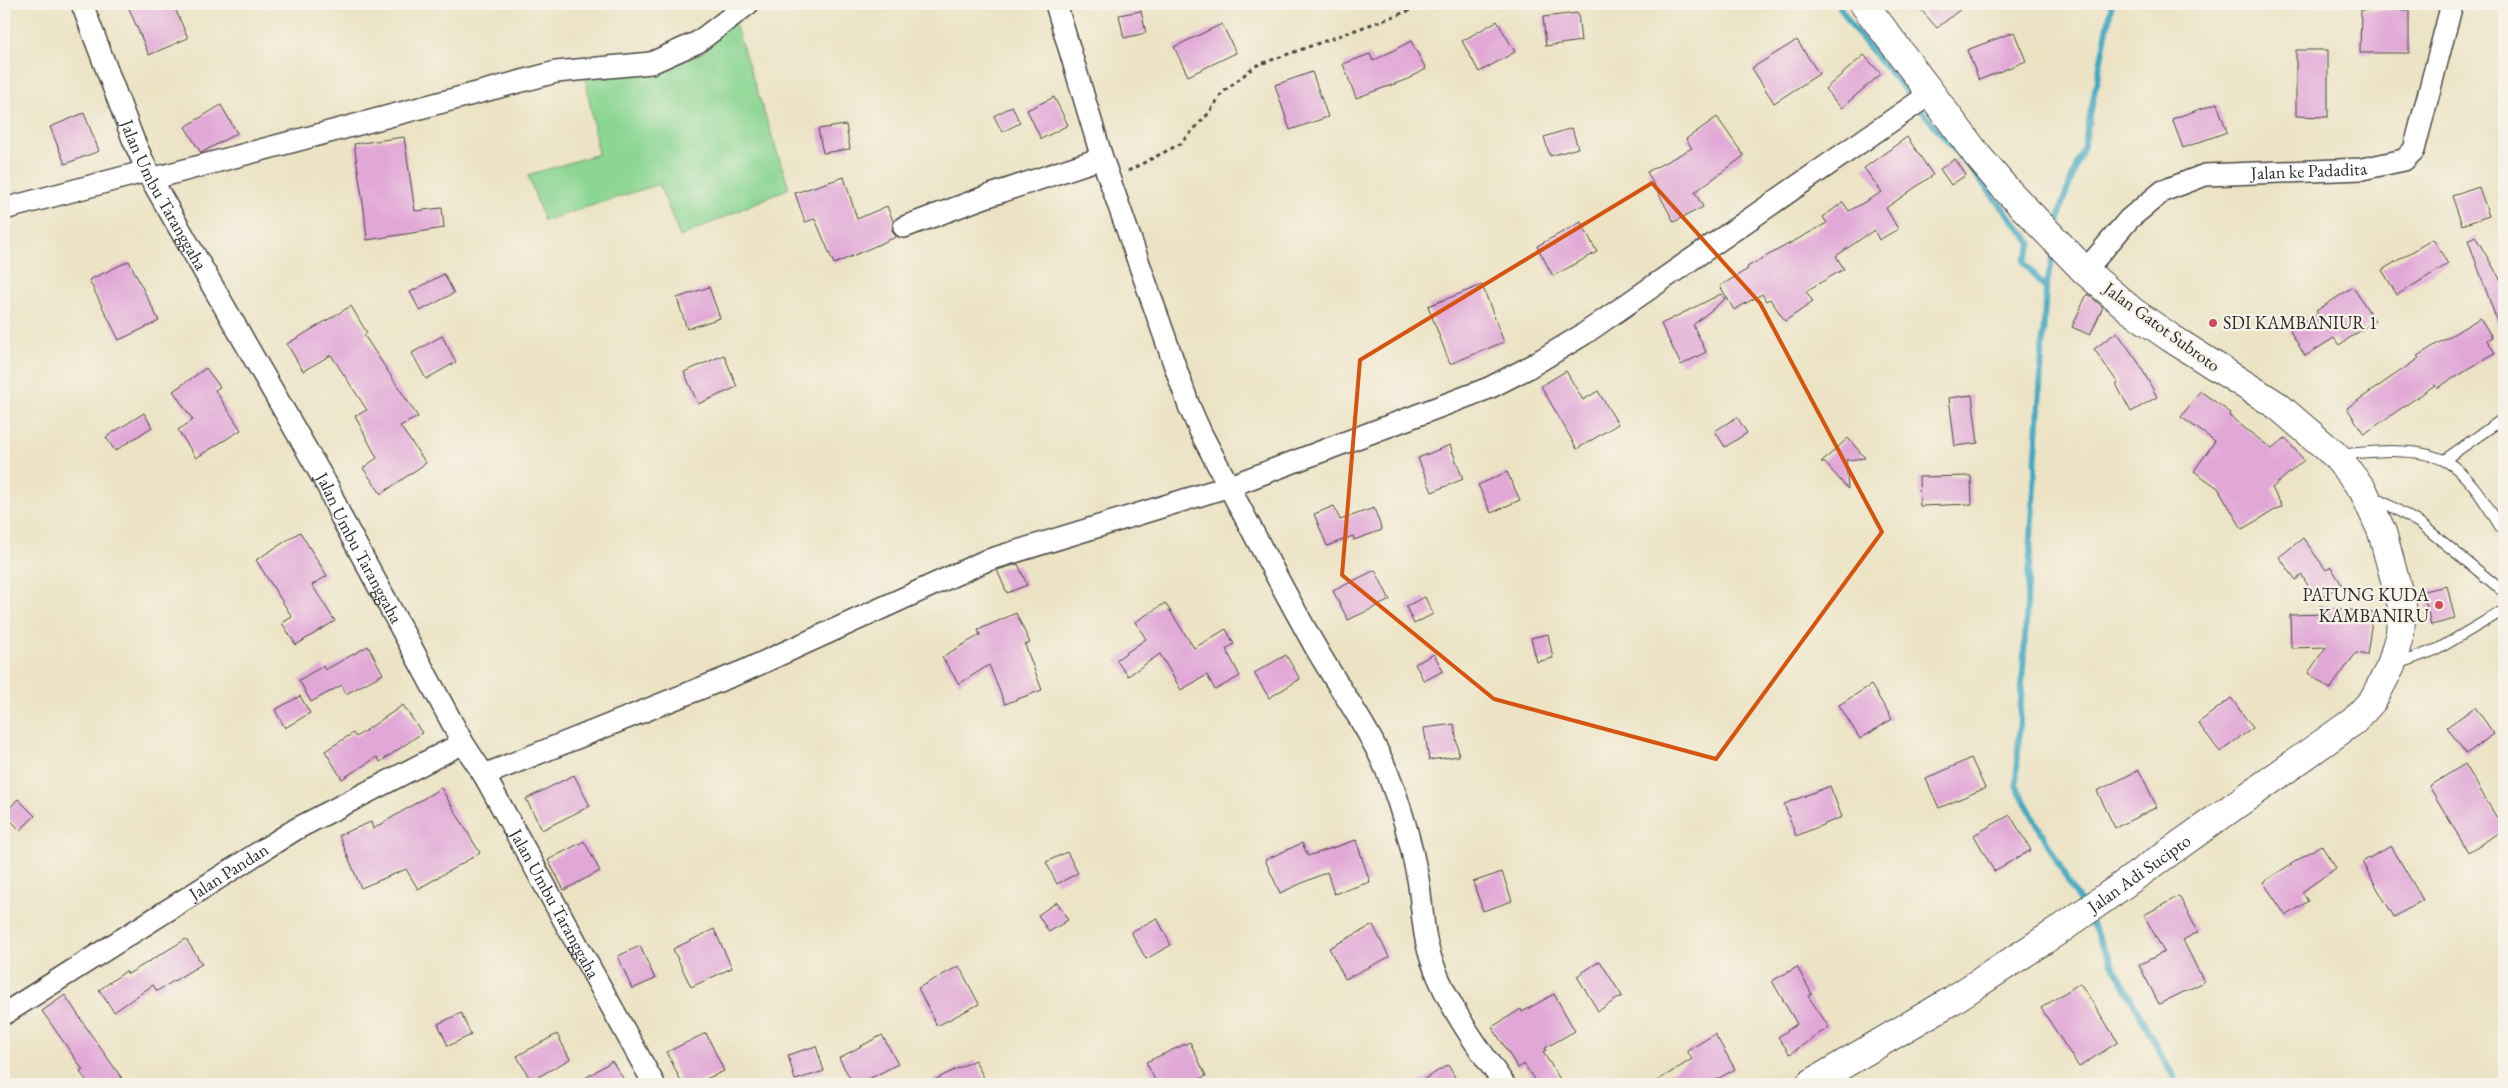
<svg xmlns="http://www.w3.org/2000/svg" width="2508" height="1088" font-family="'EB Garamond',serif">
<style>
.green{fill:#8cd693;stroke:#5c805f}
.lines{fill:none;stroke-linecap:round;stroke-linejoin:round}
.stream{stroke:#41a8c1;stroke-width:6}
.building{fill:#e1a7d7}
.lane-casing{stroke:#484742;stroke-width:12}
.street-casing{stroke:#484742;stroke-width:24}
.highway-casing{stroke:#484742;stroke-width:30}
.path{stroke:#484742;stroke-width:3;stroke-dasharray:4 4;stroke-linecap:butt}
.lane{stroke:#fff;stroke-width:10}
.street{stroke:#fff;stroke-width:21}
.highway{stroke:#fff;stroke-width:28}
.marked{fill:none;stroke:#d5540f;stroke-width:4;stroke-linejoin:round}
.poi-dot{fill:#d1495b;stroke:#f7f3e8;stroke-width:2}
.labels{text-anchor:middle;stroke-width:4.5;stroke-linejoin:round;paint-order:stroke}
.street-label{font-size:18px;fill:#2b2b2b;stroke:#f7f3e8}
.poi-label{font-size:18px;fill:#2b2b2b;stroke:#f7f3e8;text-anchor:start}
</style>
<rect width="100%" height="100%" fill="#f7f3e8"/>
<filter id="ink" filterUnits="userSpaceOnUse"><feTurbulence type="fractalNoise" baseFrequency=".02" numOctaves="2"/><feDisplacementMap in="SourceGraphic" scale="10" xChannelSelector="R" yChannelSelector="G"/><feConvolveMatrix kernelMatrix="1 2 1 2 8 2 1 2 1" color-interpolation-filters="sRGB"/></filter>
<filter id="wash" filterUnits="userSpaceOnUse"><feTurbulence type="fractalNoise" baseFrequency=".0096" numOctaves="4" result="noise"/><feDisplacementMap in="SourceGraphic" scale="20" xChannelSelector="R" yChannelSelector="G"/><feGaussianBlur stdDeviation="1.12" result="paint"/><feColorMatrix in="noise" values="0 0 0 0 0 0 0 0 0 0 0 0 0 0 0 0 0 1.4 0 .05"/><feComposite in="paint" operator="in"/></filter>
<g filter="url(#wash)">
<rect width="100%" height="100%" fill="#ece3c4"/>
<polygon class="green" points="733,18 789,188 680,237 659,184 544,221 528,175 598,154 585,73 658,70 702,53"/>
<g class="lines">
<g class="stream">
<polyline points="1838,4 1854,29 2032,243 2024,262 2046,289"/>
<polyline points="2057,230 2062,204 2084,146 2112,4"/>
<polyline points="2054,250 2046,289 2016,785 2082,907"/>
<polyline points="2088,918 2177,1084"/>
</g>
</g>
<g id="blocks">
<g class="building">
<polygon points="127,4 173,4 188,38 149,55"/>
<polygon points="1916,4 1967,4 1937,28"/>
<polygon points="2361,10 2409,10 2409,53 2360,53"/>
<polygon points="1141,11 1146,33 1124,38 1119,15"/>
<polygon points="1578,13 1581,41 1546,46 1543,17"/>
<polygon points="1497,21 1515,52 1479,72 1462,41"/>
<polygon points="1222,24 1236,53 1188,76 1174,47"/>
<polygon points="2014,32 2026,61 1979,80 1967,50"/>
<polygon points="1797,40 1819,74 1774,103 1752,68"/>
<polygon points="1411,41 1426,69 1408,79 1356,98 1343,64 1370,54 1373,61"/>
<polygon points="2296,50 2328,50 2328,117 2296,116"/>
<polygon points="1864,55 1881,74 1841,108 1825,89"/>
<polygon points="1312,72 1328,117 1290,130 1275,85"/>
<polygon points="1054,97 1068,125 1041,139 1027,110"/>
<polygon points="2217,103 2227,132 2183,148 2172,119"/>
<polygon points="221,105 237,133 201,153 185,127"/>
<polygon points="1012,106 1020,123 1002,132 994,116"/>
<polygon points="84,113 99,151 65,164 50,127"/>
<polygon points="1717,117 1744,156 1695,192 1703,207 1674,222 1647,172 1692,148 1686,139"/>
<polygon points="846,125 850,149 823,153 818,129"/>
<polygon points="1572,128 1578,148 1550,156 1544,137"/>
<polygon points="404,137 415,211 442,208 444,228 367,240 364,210 354,144"/>
<polygon points="1907,137 1933,175 1886,208 1898,229 1879,240 1874,230 1836,256 1844,269 1806,291 1813,302 1785,321 1770,299 1766,301 1762,294 1734,310 1720,286 1748,269 1747,267 1827,223 1823,217 1843,202 1849,211 1882,192 1864,168"/>
<polygon points="1955,159 1966,175 1951,185 1940,169"/>
<polygon points="844,177 857,219 887,206 893,221 892,231 896,237 834,264 815,219 805,222 795,193"/>
<polygon points="2479,187 2489,216 2462,225 2452,196"/>
<polygon points="1581,222 1597,252 1553,276 1537,246"/>
<polygon points="2475,236 2504,286 2504,334 2502,335 2468,240"/>
<polygon points="2433,239 2448,264 2397,295 2382,270"/>
<polygon points="129,261 159,321 119,340 89,280"/>
<polygon points="444,274 454,293 420,311 410,292"/>
<polygon points="1482,285 1504,342 1450,364 1428,306"/>
<polygon points="709,287 720,318 687,329 677,298"/>
<polygon points="2353,287 2375,321 2339,345 2334,338 2305,356 2290,331 2318,314 2316,311"/>
<polygon points="1721,294 1725,299 1693,325 1706,352 1681,365 1661,324"/>
<polygon points="2087,294 2103,307 2090,335 2072,327"/>
<polygon points="351,306 367,333 364,335 418,417 400,426 426,463 381,494 363,468 377,458 355,416 367,410 331,355 303,371 287,344"/>
<polygon points="2480,318 2492,337 2487,340 2495,353 2437,388 2435,385 2364,434 2347,408 2419,358 2417,356"/>
<polygon points="2117,332 2138,362 2157,397 2131,412 2116,384 2118,383 2094,349"/>
<polygon points="442,336 456,362 426,379 412,353"/>
<polygon points="724,355 737,387 698,404 684,372"/>
<polygon points="206,368 220,387 215,390 241,430 196,458 178,430 193,420 173,391"/>
<polygon points="1566,371 1583,400 1598,391 1618,424 1577,449 1541,386"/>
<polygon points="2200,391 2231,413 2229,416 2272,449 2285,438 2304,460 2272,488 2282,506 2242,529 2218,488 2194,471 2215,441 2181,417"/>
<polygon points="1972,395 1978,443 1955,446 1949,398"/>
<polygon points="144,413 152,427 115,451 106,437"/>
<polygon points="1737,417 1747,433 1725,447 1715,431"/>
<polygon points="1848,438 1865,458 1846,460 1848,489 1825,463 1821,463"/>
<polygon points="1450,445 1463,479 1432,492 1418,458"/>
<polygon points="1507,472 1520,500 1491,513 1478,485"/>
<polygon points="1971,476 1972,504 1920,506 1919,477"/>
<polygon points="1334,506 1340,520 1374,508 1382,530 1354,540 1353,536 1327,546 1314,514"/>
<polygon points="300,532 327,576 312,585 335,621 296,645 282,623 292,617 256,560"/>
<polygon points="2303,538 2326,570 2331,567 2342,585 2316,600 2302,575 2296,580 2279,557"/>
<polygon points="1018,564 1027,585 1007,593 997,570"/>
<polygon points="1375,570 1390,600 1348,620 1333,591"/>
<polygon points="2447,586 2455,619 2431,625 2423,591"/>
<polygon points="1425,597 1433,614 1414,624 1406,606"/>
<polygon points="1165,603 1194,648 1226,629 1234,644 1226,649 1240,676 1215,690 1207,675 1181,690 1160,654 1128,676 1116,660 1146,639 1135,622"/>
<polygon points="2319,606 2373,613 2367,655 2356,653 2330,689 2308,673 2326,647 2291,648 2290,615 2324,614"/>
<polygon points="1016,613 1030,643 1025,645 1042,690 1005,704 989,665 959,684 942,657 980,635 978,630"/>
<polygon points="1548,634 1553,658 1537,662 1531,638"/>
<polygon points="368,646 383,674 346,694 342,685 311,702 299,680 323,666 325,670"/>
<polygon points="1434,654 1443,671 1424,681 1415,664"/>
<polygon points="1286,655 1300,679 1269,698 1254,673"/>
<polygon points="1871,685 1892,719 1860,739 1839,705"/>
<polygon points="300,696 310,713 285,728 275,710"/>
<polygon points="2231,698 2253,728 2220,752 2198,723"/>
<polygon points="403,705 422,733 380,762 377,757 342,779 325,751 353,733 356,737"/>
<polygon points="2475,707 2494,734 2466,754 2447,727"/>
<polygon points="1454,724 1459,756 1429,760 1424,728"/>
<polygon points="1971,758 1985,788 1939,808 1926,779"/>
<polygon points="2465,764 2504,830 2468,852 2429,786"/>
<polygon points="2139,770 2157,807 2115,828 2097,791"/>
<polygon points="574,775 590,806 542,830 526,799"/>
<polygon points="1830,786 1842,817 1796,836 1784,804"/>
<polygon points="441,788 480,853 418,889 406,869 361,888 339,835 371,822 373,829"/>
<polygon points="18,799 35,816 20,830 4,814"/>
<polygon points="2010,815 2031,850 1994,871 1974,835"/>
<polygon points="1356,840 1370,882 1334,894 1327,872 1280,893 1265,860 1302,843 1308,856"/>
<polygon points="584,841 600,871 564,890 548,860"/>
<polygon points="2321,845 2336,868 2302,892 2308,901 2286,916 2263,882"/>
<polygon points="2391,846 2423,900 2394,917 2362,862"/>
<polygon points="1067,852 1078,873 1057,884 1046,862"/>
<polygon points="1502,872 1512,901 1483,911 1473,882"/>
<polygon points="2179,896 2198,932 2183,940 2204,982 2159,1004 2139,965 2164,952 2144,915"/>
<polygon points="1057,902 1068,920 1049,932 1038,915"/>
<polygon points="1157,918 1171,945 1146,959 1131,932"/>
<polygon points="1373,925 1389,957 1345,979 1329,948"/>
<polygon points="714,929 732,968 691,987 673,949"/>
<polygon points="186,939 202,964 157,991 153,985 114,1012 99,990 126,971 128,974"/>
<polygon points="640,946 655,979 632,989 618,956"/>
<polygon points="1600,961 1622,996 1598,1011 1577,976"/>
<polygon points="959,966 979,1004 937,1026 918,988"/>
<polygon points="1797,967 1812,994 1808,996 1829,1027 1790,1054 1778,1037 1797,1024 1772,981"/>
<polygon points="2080,983 2118,1042 2079,1067 2041,1008"/>
<polygon points="1554,994 1575,1031 1545,1048 1546,1050 1543,1052 1563,1084 1537,1084 1524,1064 1518,1068 1492,1027 1521,1009 1522,1012"/>
<polygon points="65,995 90,1033 126,1084 89,1084 80,1072 83,1070 42,1011"/>
<polygon points="461,1013 471,1035 448,1046 438,1024"/>
<polygon points="706,1033 724,1071 695,1084 682,1084 667,1052"/>
<polygon points="557,1034 570,1059 531,1081 517,1056"/>
<polygon points="1715,1034 1735,1069 1709,1084 1652,1084 1692,1059 1687,1051"/>
<polygon points="882,1035 898,1064 859,1084 853,1084 839,1058"/>
<polygon points="1190,1042 1206,1076 1188,1084 1157,1084 1146,1062"/>
<polygon points="816,1046 824,1071 795,1080 788,1055"/>
<polygon points="975,1060 987,1084 926,1084"/>
<polygon points="612,1061 623,1078 614,1084 576,1084"/>
<polygon points="1448,1065 1459,1084 1416,1084"/>
</g>
</g>
</g>
<g filter="url(#ink)">
<use href="#blocks" fill-opacity="0" stroke="#484742" stroke-width="1"/>
<g class="lines">
<g class="lane-casing">
<g id="lane">
<path d="M 2339,455 C 2369,452 2415,446 2443,460 C 2468,471 2490,510 2504,533"/>
<polyline points="2444,460 2504,418"/>
<polyline points="2370,494 2421,524 2504,592"/>
<polyline points="2394,665 2438,649 2504,610"/>
</g>
</g>
<g class="street-casing">
<g id="street">
<path id="s1" d="M 82,4 L 133,139 L 151,179 L 328,487 L 341,517 L 463,743 L 484,775 L 654,1084"/>
<path d="M 1056,4 L 1102,158 L 1189,406 L 1201,433 C 1239,506 1277,579 1317,650 C 1341,691 1370,730 1388,774 C 1402,809 1411,843 1418,879 C 1423,908 1422,936 1433,964 C 1449,1008 1477,1046 1504,1084"/>
<polyline points="151,179 556,72 651,63 698,42 748,4"/>
<polyline points="4,209 147,171"/>
<polyline points="904,227 985,197 1102,158"/>
<path id="s2" d="M 2085,271 L 2129,219 L 2163,191 L 2205,175 L 2362,169 L 2404,160 L 2414,150 L 2452,4"/>
<polyline points="484,775 744,671 985,561 1230,486 1489,388 1526,369 1584,334 1930,94"/>
<path id="s3" d="M 4,1014 L 296,829 L 463,743"/>
</g>
</g>
<g class="highway-casing">
<g id="highway">
<path id="s4" d="M 1810,1084 L 1951,1001 L 2061,929 L 2354,721 L 2373,700 L 2391,666 L 2400,633 L 2402,606 L 2382,532 L 2363,490 L 2335,455 L 2278,406 L 2171,338 L 2132,311 L 2085,271 L 2004,187 L 1977,155 L 1864,4"/>
</g>
</g>
<polyline class="path" points="1128,171 1180,144 1209,113 1222,93 1255,66 1428,4"/>
<use href="#lane" class="lane"/>
<use href="#street" class="street"/>
<use href="#highway" class="highway"/>
</g>
</g>
<path class="marked" d="M 1652,183 L 1760,303 L 1882,532 L 1716,759 L 1494,699 L 1342,575 L 1360,360 Z"/>
<g class="poi-dot">
<circle cx="2213" cy="323" r="5"/>
<circle cx="2439" cy="605" r="5"/>
</g>
<g class="labels">
<g class="street-label">
<text dy="6" stroke="none"><textPath href="#s2" startOffset="261">Jalan ke Padadita</textPath></text>
<text dy="6" stroke="none"><textPath href="#s1" startOffset="208">Jalan Umbu Taranggaha</textPath></text>
<text transform="translate(2162 327) rotate(36)" y="6">Jalan Gatot Subroto</text>
<text dy="6" stroke="none"><textPath href="#s1" startOffset="612">Jalan Umbu Taranggaha</textPath></text>
<text dy="6" stroke="none"><textPath href="#s3" startOffset="266">Jalan Pandan</textPath></text>
<text dy="6" stroke="none"><textPath href="#s4" startOffset="391">Jalan Adi Sucipto</textPath></text>
<text dy="6" stroke="none"><textPath href="#s1" startOffset="1018">Jalan Umbu Taranggaha</textPath></text>
</g>
<g class="poi-label">
<text x="2223" y="329">SDI KAMBANIUR 1</text>
<text x="2429" y="601" text-anchor="end">PATUNG KUDA<tspan x="2429" dy="21">KAMBANIRU</tspan></text>
</g>
</g>
<rect width="2508" height="1088" fill="none" stroke="#f7f3e8" stroke-width="20"/>
</svg>
